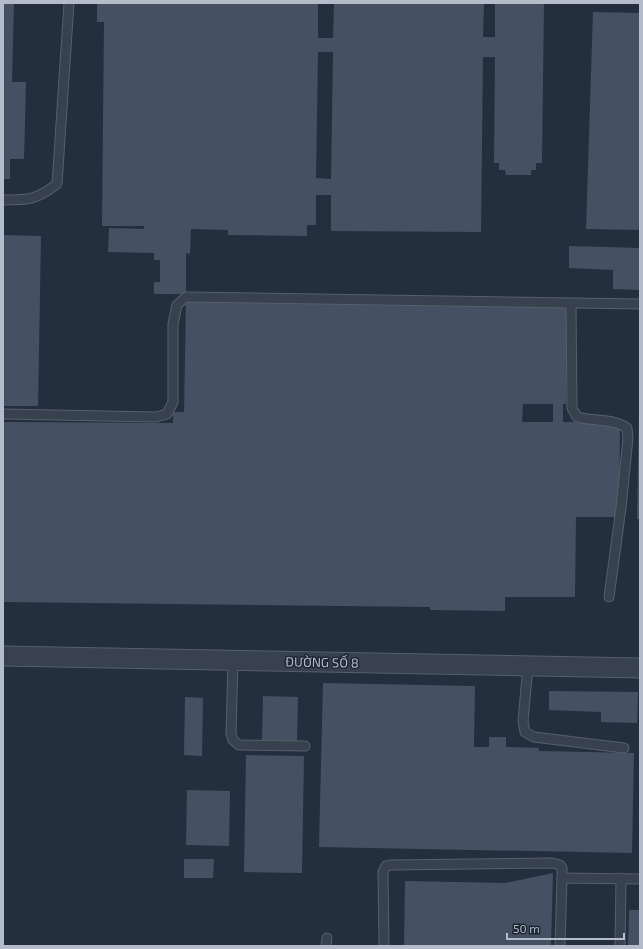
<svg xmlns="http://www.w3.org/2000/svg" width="643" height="949" font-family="'Exo 2',sans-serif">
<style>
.building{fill:#455162;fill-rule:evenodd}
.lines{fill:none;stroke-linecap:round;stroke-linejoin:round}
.lane-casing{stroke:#565f6c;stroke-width:11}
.street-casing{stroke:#565f6c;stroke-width:21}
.lane{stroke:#38414e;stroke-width:9}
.street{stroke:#38414e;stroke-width:19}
.labels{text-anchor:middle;stroke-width:3;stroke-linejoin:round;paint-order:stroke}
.street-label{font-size:13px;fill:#b4bcc9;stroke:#1d2633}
</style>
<rect width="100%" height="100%" fill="#242f3e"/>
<g class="building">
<polygon points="3,3 14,3 12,82 26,82 24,159 10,159 10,179 3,179"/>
<path d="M 97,3 L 318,3 L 318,38 L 333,38 L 334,3 L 484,3 L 483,37 L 495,37 L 495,3 L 544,3 L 542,163 L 536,163 L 536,170 L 531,170 L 531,175 L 506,175 L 505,170 L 499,170 L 499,163 L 494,163 L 495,57 L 483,57 L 481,232 L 331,231 L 331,195 L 316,195 L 316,225 L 307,225 L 307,236 L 228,235 L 228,230 L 191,229 L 190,254 L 186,253 L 186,294 L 154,294 L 154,282 L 160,282 L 160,260 L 154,260 L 154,253 L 108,252 L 109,228 L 144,229 L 144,226 L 102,226 L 104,22 L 97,22 ZM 318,52 L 333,52 L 331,179 L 316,178 Z"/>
<polygon points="593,12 640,13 640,230 586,229"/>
<polygon points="3,235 41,236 38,406 3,406"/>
<polygon points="569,246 640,248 640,290 613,289 613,270 569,268"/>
<path d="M 186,299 L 567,304 L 566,404 L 563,404 L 563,422 L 620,423 L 619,517 L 576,517 L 575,597 L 505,597 L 505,611 L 430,610 L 430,607 L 3,602 L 3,422 L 173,423 L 173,412 L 184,412 ZM 523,404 L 553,404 L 553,422 L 522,422 Z"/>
<polygon points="639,412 640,412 640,519 637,519"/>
<polygon points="323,683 475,686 474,747 489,747 489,737 506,737 506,747 539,748 539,751 634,753 632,853 319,847"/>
<polygon points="549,691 638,692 637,723 601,722 601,712 549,710"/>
<polygon points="263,696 298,697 297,742 262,741"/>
<polygon points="185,697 203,698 202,756 184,755"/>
<polygon points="246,755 304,756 302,873 244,872"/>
<polygon points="187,790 230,791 229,846 186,845"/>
<polygon points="184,859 214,859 213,878 184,878"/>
<polygon points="553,873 551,946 404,946 405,881 505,883"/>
<polygon points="629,910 640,910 640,946 628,946"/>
</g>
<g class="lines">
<g class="lane-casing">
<g id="lane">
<path d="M 3,200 C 29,200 36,200 57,184 L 69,3"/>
<path d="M 571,303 L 572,408 L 577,417 C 594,422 613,418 627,428 L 628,438 L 621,508 L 609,597"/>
<polyline points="3,414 156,417 167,414 173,402 173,324 177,305 186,297 640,304"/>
<polyline points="233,661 231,734 233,740 239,745 305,746"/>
<polyline points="528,666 523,721 525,732 534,737 624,748"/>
<polyline points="326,946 327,938"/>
<polyline points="384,946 383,872 386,866 391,865 552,863 560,865 562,868 562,878"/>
<polyline points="560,946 562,878 640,879"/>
<polyline points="620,946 621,878"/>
</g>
</g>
<g class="street-casing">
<polyline id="street" points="3,656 640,668"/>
</g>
<use href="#lane" class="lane"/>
<use href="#street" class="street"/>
</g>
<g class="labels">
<g class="street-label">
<text transform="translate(322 662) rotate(1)" y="5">ĐƯỜNG SỐ 8</text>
</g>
</g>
<rect width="643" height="949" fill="none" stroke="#b4bcc9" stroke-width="8"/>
<path d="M507 933v6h117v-6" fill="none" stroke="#b4bcc9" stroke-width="2"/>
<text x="513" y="933" font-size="12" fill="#b4bcc9" stroke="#1d2633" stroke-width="3" paint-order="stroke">50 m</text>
</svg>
